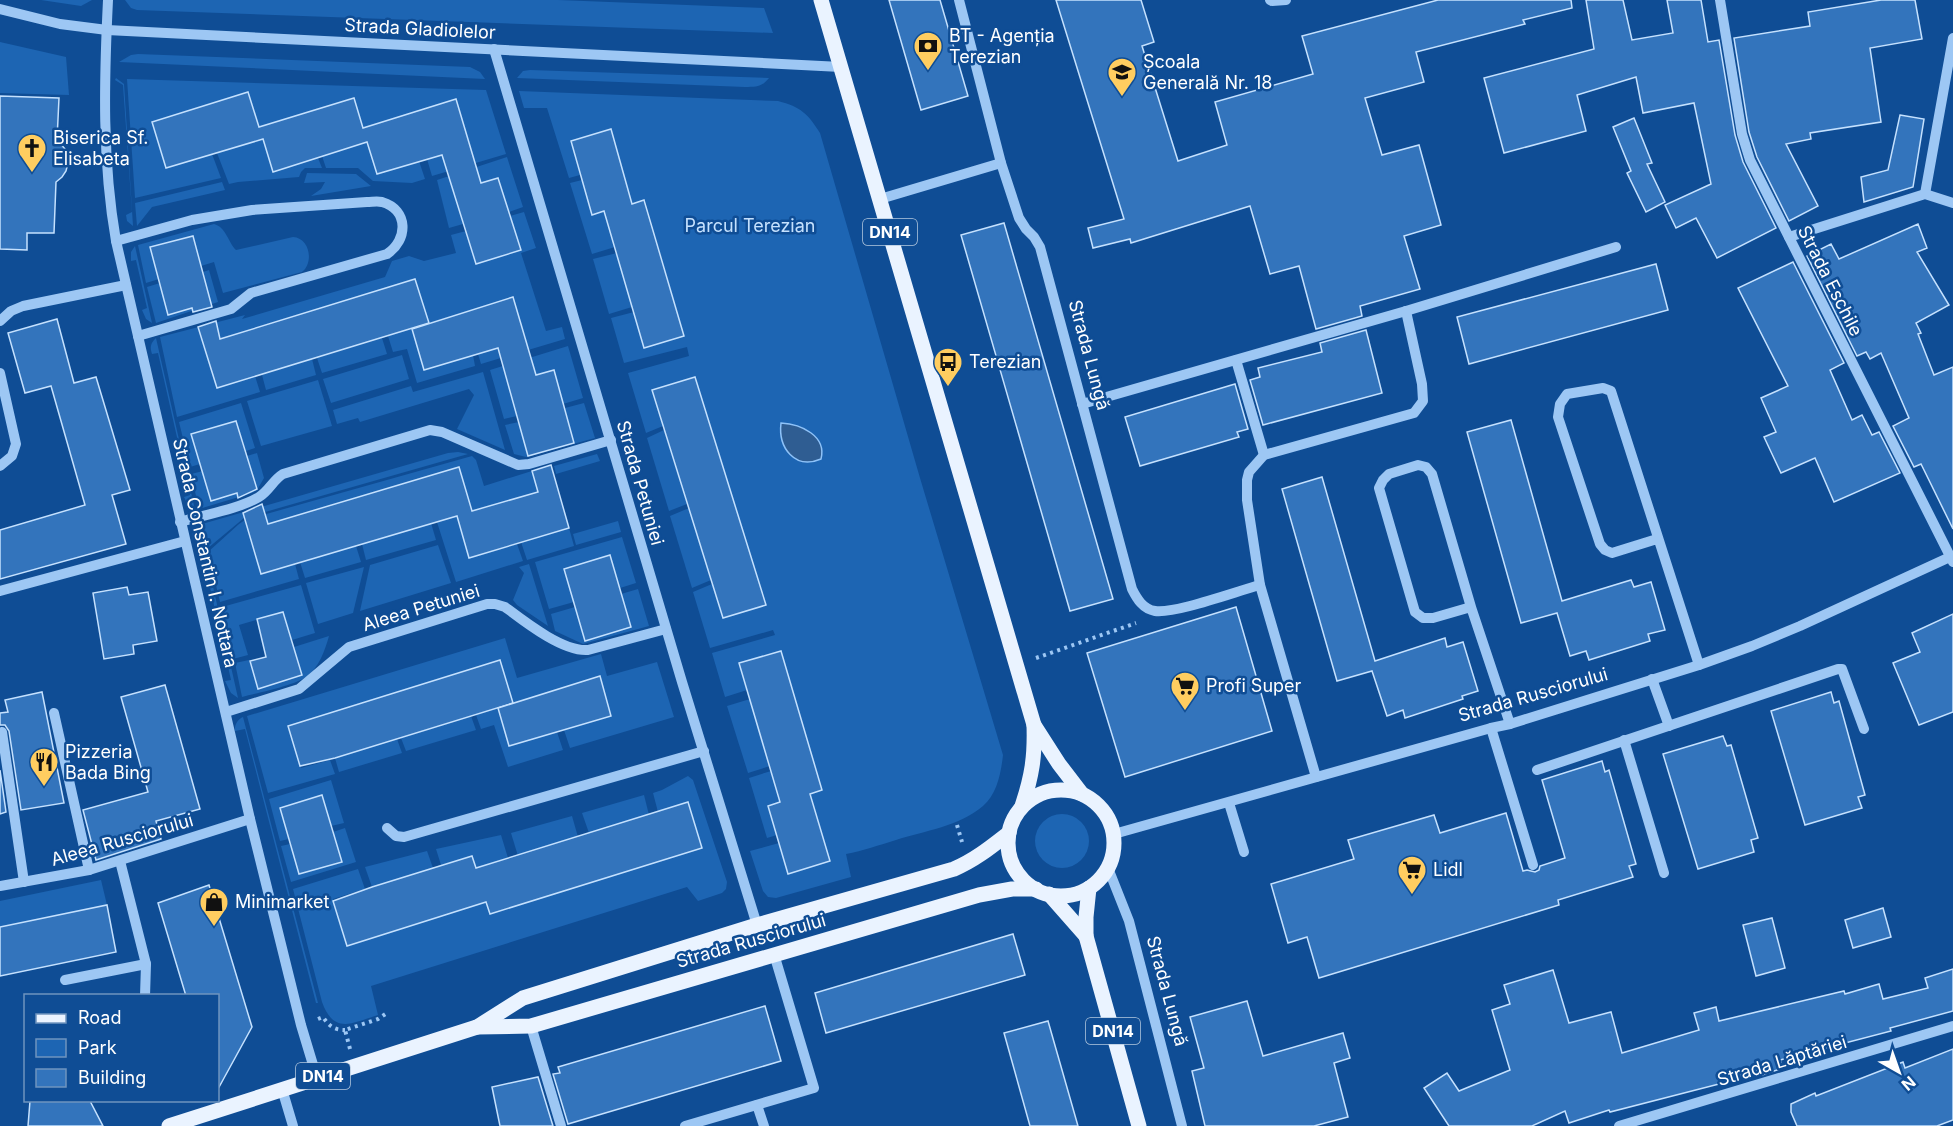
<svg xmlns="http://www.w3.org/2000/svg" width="1953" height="1126" font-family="Inter,sans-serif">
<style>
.green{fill:#1d65b3}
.water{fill:#2f5d92;stroke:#8ec2f8;stroke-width:1.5}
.building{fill:#3374bc;stroke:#c5e1fe;stroke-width:1.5}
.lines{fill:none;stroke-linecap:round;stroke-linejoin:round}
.path{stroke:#9dc7f4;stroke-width:4;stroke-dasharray:3 4.5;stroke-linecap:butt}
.minor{stroke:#9dc7f4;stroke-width:10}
.major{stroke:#eaf3ff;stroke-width:15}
.labels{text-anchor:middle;stroke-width:5;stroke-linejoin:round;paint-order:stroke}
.shield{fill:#0f4d95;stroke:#b7cadf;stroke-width:1.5}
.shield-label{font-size:16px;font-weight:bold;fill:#fff}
.street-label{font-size:18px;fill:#fff;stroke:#0f4d95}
.poi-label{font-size:18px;fill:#fff;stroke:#0f4d95;text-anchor:start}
.park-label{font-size:18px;fill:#c5e1fe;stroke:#0f4d95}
</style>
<rect width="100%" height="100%" fill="#0f4d95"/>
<g class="green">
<polygon points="41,0 92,0 81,6"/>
<polygon points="125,0 558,0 764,8 773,33 137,10 131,8"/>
<polygon points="0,42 66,57 69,95 0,93"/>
<polygon points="138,54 470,67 480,72 485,79 119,62 131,55"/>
<path d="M 530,70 L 769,78 C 762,87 756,87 745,87 L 517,78 L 523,71 Z"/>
<polygon points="116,78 124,84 133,226 127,221 126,215 132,212 123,85 115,80"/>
<polygon points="127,79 486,90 506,154 432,176 427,159 470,145 456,99 363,128 353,98 259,127 248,92 152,122 166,168 212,154 221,178 135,198"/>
<path d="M 519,91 L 778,101 C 801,107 808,114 820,133 L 920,478 L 1003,755 C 1001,773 997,794 983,806 C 960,826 924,831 896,840 C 879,845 863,851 846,854 L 851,877 L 776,898 L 768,897 L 763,891 L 750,851 L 779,843 L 830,861 L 810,793 L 822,790 L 781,651 L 740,663 L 747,690 L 725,697 L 712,653 L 775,635 L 773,630 L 710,648 L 693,592 L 712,584 L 723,618 L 765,605 L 695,377 L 652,390 L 663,426 L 646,433 L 628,373 L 689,356 L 687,347 L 624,363 L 611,318 L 634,312 L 684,336 L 645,200 L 632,204 L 610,129 L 571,141 L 580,175 L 569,178 L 547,108 L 524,108 Z"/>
<polygon points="263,139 273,171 318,158 322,168 305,168 301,172 299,177 238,182 229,184 217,153"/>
<polygon points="367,142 377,174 419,161 425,179 412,183 373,181 358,168 326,168 322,156"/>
<polygon points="507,157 523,207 509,212 498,178 454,191 463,224 449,228 437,180"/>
<polygon points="307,173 356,174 371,186 311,196 321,189 325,182 304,183"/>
<polygon points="582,180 592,215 604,211 615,247 592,254 570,183"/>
<polygon points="222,182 225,190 152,207 137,226 135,203"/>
<polygon points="524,212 536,248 521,253 546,331 562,327 565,339 481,364 478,354 526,339 513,298 429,323 415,279 203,344 217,388 255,376 260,392 177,417 160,337 245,315 242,319 385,277 392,261 409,256 424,261 456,253 451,235 466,231 476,264 520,250 510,216"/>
<path d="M 214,224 C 226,227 228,242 236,250 L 293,237 C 310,238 314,263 302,272 L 223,293 L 214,262 L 201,266 L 193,236 L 150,247 L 159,279 L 146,283 L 138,245 Z"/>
<polygon points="135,246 152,323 146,319 142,310 147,308 136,260 131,261 131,252"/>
<polygon points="617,253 632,307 609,314 593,259"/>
<polygon points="209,270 218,302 156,323 147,287 160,283 210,302 203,272"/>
<polygon points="412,328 425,370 473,355 475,366 417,383 407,349 393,352 388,336"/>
<path d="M 156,338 L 190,488 L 195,510 L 187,503 L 184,497 L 190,495 L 158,353 L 152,354 C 150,347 150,344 156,338 Z"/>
<polygon points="382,338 387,354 322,373 317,358"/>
<polygon points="568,346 583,398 563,404 553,370 508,383 517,416 504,419 490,370"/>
<polygon points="402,355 409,379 331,403 323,379"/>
<polygon points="312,359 316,375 266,390 262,375"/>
<polygon points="483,372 505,450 457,429 474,395 469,389 360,422 358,418 337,424 333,410 411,386 413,392"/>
<polygon points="318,380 332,426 261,446 247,401"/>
<polygon points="241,403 255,448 246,451 236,421 191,434 200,464 190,467 179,422"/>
<polygon points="584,403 595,438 526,457 514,454 505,425 519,422 528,456 574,443 565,408"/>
<polygon points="664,430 687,504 669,511 647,438"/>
<polygon points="458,452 468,454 244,518 208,548 202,524 448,453"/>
<polygon points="257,453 264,478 257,490 252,493 199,509 191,474 203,471 256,487 247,456"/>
<polygon points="597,454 600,461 556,474 554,466"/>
<polygon points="472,456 476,460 484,486 551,465 557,487 472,511 459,467 248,530 261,574 295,564 299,579 220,602 208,552 239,524 245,520"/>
<polygon points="689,508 711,580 692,588 670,516"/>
<polygon points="457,516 469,558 517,544 523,561 456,582 437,522"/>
<polygon points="618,521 621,532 576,545 573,534"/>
<polygon points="431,523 436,540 366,560 362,544"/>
<path d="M 199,524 L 238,698 L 231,693 L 225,681 L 231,680 L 199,539 L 193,540 C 191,533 193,528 199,524 Z"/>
<polygon points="569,528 574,546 527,560 521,542"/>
<polygon points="622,537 636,583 620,588 610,555 564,569 574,602 549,609 535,562"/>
<polygon points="438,545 451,583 360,611 370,565"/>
<polygon points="356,546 361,562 305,578 300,562"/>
<polygon points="529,564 548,626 517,605 513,600 524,573 519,567"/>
<polygon points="364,567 353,613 318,624 306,583"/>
<polygon points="301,585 315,633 292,640 283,612 239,625 248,655 233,659 222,607"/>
<polygon points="638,589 649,626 583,644 555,631 551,614 575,607 586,641 631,627 621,594"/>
<path d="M 329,636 C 325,650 319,668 306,677 C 295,685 258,693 242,697 L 235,663 L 249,660 L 258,689 L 302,675 L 294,647 Z"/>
<polygon points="505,638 517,678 601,654 607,676 657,662 674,717 570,748 564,730 611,716 600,677 513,703 499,660 288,726 301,768 330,760 335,774 268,793 247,716"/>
<polygon points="750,699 770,766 748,773 727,706"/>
<polygon points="498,707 510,745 557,732 563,750 508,767 494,725 481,729 476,715"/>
<polygon points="471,716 476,730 406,751 401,738"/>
<path d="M 243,717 L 318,1003 L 316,1003 L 245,729 L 235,731 C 234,725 238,719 243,717 Z"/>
<polygon points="397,739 402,753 339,772 335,758"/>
<polygon points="771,771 780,802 777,835 767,838 749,778"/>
<path d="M 688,776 L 693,780 L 727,882 L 726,889 L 722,893 L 698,901 L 687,887 L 371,986 L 378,1015 C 352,1023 334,1035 322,1002 L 293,889 L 358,869 L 365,889 L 333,899 L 347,945 L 486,902 L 702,848 L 688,803 L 658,812 L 653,793 L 662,790 Z"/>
<polygon points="331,780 344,823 331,826 322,796 280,808 289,839 280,841 269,799"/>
<polygon points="644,795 649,815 589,833 582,813"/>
<circle cx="1062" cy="841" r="27"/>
<polygon points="572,816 578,837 518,856 511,833"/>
<polygon points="345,828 356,862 291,882 281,846 290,844 300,874 342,862 333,832"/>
<polygon points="501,835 508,858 476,868 472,856 441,865 436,849"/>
<polygon points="427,851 433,868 372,887 365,867"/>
<polygon points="101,880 107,905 0,927 0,901"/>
</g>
<path class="water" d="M 781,423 C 801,424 827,436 821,459 C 795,470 778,448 781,423 Z"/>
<g class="building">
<polygon points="889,0 940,0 968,96 921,110"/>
<polygon points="1056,0 1141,0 1154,42 1142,46 1178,161 1227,145 1215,102 1313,74 1302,36 1438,0 1571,0 1572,8 1523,20 1525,24 1416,52 1424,82 1365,98 1382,155 1419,145 1441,225 1404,236 1420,289 1360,306 1362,316 1316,329 1299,266 1270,274 1250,206 1131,243 1130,239 1093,248 1088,228 1124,219"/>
<polygon points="1586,0 1623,0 1632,40 1673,33 1667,0 1701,0 1708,42 1719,40 1735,135 1743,162 1776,228 1717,258 1696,218 1676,228 1665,205 1711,184 1694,103 1643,113 1636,77 1577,95 1586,131 1504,153 1484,78 1594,49"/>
<polygon points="1881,0 1915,0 1922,39 1870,48 1881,122 1810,133 1811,139 1786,144 1818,206 1789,221 1757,157 1749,132 1734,38 1810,26 1808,12"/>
<polygon points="248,92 259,127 354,98 363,128 456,99 481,183 498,178 521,250 476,264 442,155 377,174 367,142 273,172 263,139 166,168 152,122"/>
<polygon points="0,96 59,98 57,140 66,150 68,163 66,171 62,177 56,182 54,233 27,233 27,250 0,249"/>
<polygon points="1900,115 1924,119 1913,187 1864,202 1861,177 1888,170"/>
<polygon points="1634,118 1652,163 1647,164 1665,202 1646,212 1627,173 1631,171 1613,127"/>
<polygon points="611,129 632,204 644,200 684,336 644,348 604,211 592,215 571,141"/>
<polygon points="1004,223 1113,599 1070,611 961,235"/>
<polygon points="1918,224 1927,248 1917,252 1949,305 1916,323 1921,333 1918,334 1934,375 1953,367 1953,529 1921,464 1914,467 1893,426 1909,418 1881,353 1870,359 1866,352 1857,356 1807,256 1831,244 1839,259"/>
<polygon points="193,236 212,307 193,312 192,308 168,315 150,247"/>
<polygon points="1793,262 1844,363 1830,370 1852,420 1862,415 1872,435 1879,432 1900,473 1834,502 1815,458 1781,473 1764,437 1776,432 1761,398 1788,386 1738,288"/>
<polygon points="1656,264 1668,310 1469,364 1457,317"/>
<polygon points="415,279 429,323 217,388 198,327 216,321 220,339"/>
<polygon points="513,297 536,375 554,370 574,443 528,456 498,348 424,370 412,329"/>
<polygon points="57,319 74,383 96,377 130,490 112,495 126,544 0,579 0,530 85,505 51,386 25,393 8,333"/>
<polygon points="1366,330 1382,393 1263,425 1250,380 1260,377 1258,368 1322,352 1320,343"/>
<polygon points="695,377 766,605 723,618 652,390"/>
<polygon points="1235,384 1248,429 1237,432 1239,437 1140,466 1125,417"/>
<polygon points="1511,420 1562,601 1631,580 1634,587 1651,582 1665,630 1648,634 1650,641 1589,660 1586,651 1570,656 1557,613 1521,623 1467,432"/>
<polygon points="236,421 257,489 238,498 237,493 211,501 191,434"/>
<polygon points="551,465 569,528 469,558 457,516 261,574 243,513 262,504 268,524 459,467 472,511 538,492 532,471"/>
<polygon points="1322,477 1375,661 1445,638 1447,647 1463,642 1478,691 1462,696 1463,699 1405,718 1403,710 1387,716 1372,671 1337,681 1282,489"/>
<polygon points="610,555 631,627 585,641 564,569"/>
<polygon points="127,587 129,595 148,592 157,641 133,645 134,654 104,659 93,593"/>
<polygon points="1236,607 1272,731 1125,777 1087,653"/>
<polygon points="283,612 302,675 258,689 250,661 266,657 257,619"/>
<polygon points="1953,614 1953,712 1919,725 1893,663 1920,652 1912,633"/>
<polygon points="781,651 822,790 810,794 830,861 788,874 768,806 780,802 739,663"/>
<polygon points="500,660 513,703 335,758 300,766 288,726"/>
<polygon points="600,676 611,716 509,746 498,708"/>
<polygon points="165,685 200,809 156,821 161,839 96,860 83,810 148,792 121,697"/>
<polygon points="42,692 64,803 21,810 9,731 5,725 0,725 0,713 8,712 5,700"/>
<polygon points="1831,692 1834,703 1839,701 1865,795 1858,797 1862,808 1805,825 1771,711"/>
<polygon points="1723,736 1727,746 1731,745 1758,838 1751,840 1754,852 1698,869 1663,754"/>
<polygon points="1602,761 1605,772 1609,770 1636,864 1629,866 1633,877 1558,900 1559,905 1319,978 1307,937 1288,943 1271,884 1354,859 1348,840 1434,815 1440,833 1506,813 1523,871 1527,870 1535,872 1539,870 1540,866 1565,858 1542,780"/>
<polygon points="0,770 6,812 0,814"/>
<polygon points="322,795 342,862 299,874 280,808"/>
<polygon points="688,802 702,848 490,914 486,902 347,946 333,901 372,887 472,856 476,868"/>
<polygon points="209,885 252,1027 218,1089 218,996 186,996 158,903"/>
<polygon points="107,905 116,952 0,976 0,927"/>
<polygon points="1883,908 1891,937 1853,948 1845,920"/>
<polygon points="1772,918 1785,968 1756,976 1743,925"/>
<polygon points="1013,934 1025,975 826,1033 815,993"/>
<polygon points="1953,969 1953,1011 1890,1028 1891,1031 1780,1060 1783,1068 1762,1075 1760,1070 1718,1082 1719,1084 1610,1112 1609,1110 1569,1123 1565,1111 1532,1126 1449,1126 1424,1088 1447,1073 1459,1091 1510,1070 1492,1010 1510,1004 1504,985 1553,970 1569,1023 1611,1012 1622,1053 1699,1030 1694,1013 1716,1007 1719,1021 1844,991 1845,994 1879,984 1883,999 1928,988 1925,978"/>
<polygon points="1247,1001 1263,1056 1343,1033 1350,1058 1334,1063 1348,1117 1314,1126 1205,1126 1192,1071 1204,1068 1190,1017"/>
<polygon points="765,1006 781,1061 568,1124 553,1074 560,1073 558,1067"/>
<polygon points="1048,1021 1078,1126 1030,1126 1004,1033"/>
<polygon points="1953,1049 1953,1120 1937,1126 1797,1126 1791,1112 1791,1104 1815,1093 1816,1096 1903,1062 1905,1068"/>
<polygon points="538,1077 553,1126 500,1126 492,1087"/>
<polygon points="30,1101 90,1101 103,1126 28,1126"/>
</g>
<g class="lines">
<g class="path">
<polyline points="1036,658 1136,623"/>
<polyline points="957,825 962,842"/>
<path d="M 318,1019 L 323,1017 C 329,1026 334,1030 345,1030"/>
<polyline points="350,1049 345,1030 378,1019 387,1013"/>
</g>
<g class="minor">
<path d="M 108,0 C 104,81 102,161 116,241 L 250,819 L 301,1025 L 317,1078"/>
<path d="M 959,0 L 1001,163 L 1019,218 L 1026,229 L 1034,237 L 1040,247 L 1132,589 C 1137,599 1143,609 1155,611 C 1175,614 1237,591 1260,585"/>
<polyline points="1270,0 1272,1 1286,0"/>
<polyline points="1720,0 1742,134 1750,160 1953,562"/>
<polyline points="0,9 60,24 107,30 841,67"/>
<polyline points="494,49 682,682 757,925"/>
<polyline points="1925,194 1953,38"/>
<polyline points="880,199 1001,163"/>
<polyline points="1789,237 1925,194 1953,203"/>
<path d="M 116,241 L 192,220 L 252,210 L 367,202 C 372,202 377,201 382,202 C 409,210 408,240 387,254 L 251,293 L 231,309 L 138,336"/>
<polyline points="0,321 11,311 23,306 126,285"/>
<polyline points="1236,360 1264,455"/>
<polyline points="0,373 16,444 12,456 0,466"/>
<polyline points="1082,404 1406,311 1616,247"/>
<path d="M 180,522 C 203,515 239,509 259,497 C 269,491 273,480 283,474 L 430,430 L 442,432 L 518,465 L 529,464 L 611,440"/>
<polyline points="1657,539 1612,553 1605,550 1600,544 1558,417 1560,404 1567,394 1603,388 1611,391 1699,665"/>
<polyline points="0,591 185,541"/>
<polyline points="1471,607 1433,618 1423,618 1415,612 1379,488 1383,480 1389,474 1418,465 1426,467 1432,474 1471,607 1510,724"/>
<polyline points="1652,679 1669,726"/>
<path d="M 226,712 L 299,689 L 349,647 L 487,604 L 495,604 L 505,607 C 525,622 563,652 588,650 L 666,629"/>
<polyline points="54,713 89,870"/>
<polyline points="1491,728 1533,865"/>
<polyline points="2,732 24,882"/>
<polyline points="1624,740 1664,873"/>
<polyline points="1537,770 1838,669 1842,669 1864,729"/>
<polyline points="1316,777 1260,585 1247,500 1247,480 1249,472 1264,455 1414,413 1423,401 1422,384 1406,311"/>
<polyline points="1229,803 1244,852"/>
<polyline points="387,828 396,836 404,837 704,751"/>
<polyline points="1114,834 1491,728 1510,724 1699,665 1752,646 1800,626 1950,557"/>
<polyline points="120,861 146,964 145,996"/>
<polyline points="1108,868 1129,921 1182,1126"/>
<polyline points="0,886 89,870 250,819"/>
<polyline points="65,980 146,964"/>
<polyline points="531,1026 561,1126"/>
<polyline points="282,1089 293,1126"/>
<polyline points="757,1105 764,1126"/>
<polyline points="685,1126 814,1088 774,954"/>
<polyline points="1619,1126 1953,1026"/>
</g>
<g class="major">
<polyline points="821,0 1034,725 1059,764 1082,794"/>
<circle cx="1061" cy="843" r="53"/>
<path d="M 1022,806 C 1032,776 1035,757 1034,725"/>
<polyline points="1089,888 1086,917 1086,936 1139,1126"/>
<polyline points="1049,894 1086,936"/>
<polyline points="477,1027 531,1026 979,895 1012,889 1036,889"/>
<path d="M 169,1126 L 477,1027 L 523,998 L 757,925 L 954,869 C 975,860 991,847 1009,833"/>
</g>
</g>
<defs>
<g id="bank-pin" transform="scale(1.5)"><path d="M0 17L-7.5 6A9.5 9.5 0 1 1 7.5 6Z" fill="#ffcd60" stroke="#0f4d95"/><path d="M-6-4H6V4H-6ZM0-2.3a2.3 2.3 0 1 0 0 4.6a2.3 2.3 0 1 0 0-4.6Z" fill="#111"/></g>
<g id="school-pin" transform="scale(1.5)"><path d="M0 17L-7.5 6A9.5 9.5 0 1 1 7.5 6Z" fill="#ffcd60" stroke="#0f4d95"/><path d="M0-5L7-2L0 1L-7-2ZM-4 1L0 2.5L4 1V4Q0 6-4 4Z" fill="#111"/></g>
<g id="church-pin" transform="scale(1.5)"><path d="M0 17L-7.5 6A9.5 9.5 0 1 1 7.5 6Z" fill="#ffcd60" stroke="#0f4d95"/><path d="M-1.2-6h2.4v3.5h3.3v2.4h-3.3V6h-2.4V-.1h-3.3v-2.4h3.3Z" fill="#111"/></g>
<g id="bus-pin" transform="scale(1.5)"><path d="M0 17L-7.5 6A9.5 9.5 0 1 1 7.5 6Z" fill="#ffcd60" stroke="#0f4d95"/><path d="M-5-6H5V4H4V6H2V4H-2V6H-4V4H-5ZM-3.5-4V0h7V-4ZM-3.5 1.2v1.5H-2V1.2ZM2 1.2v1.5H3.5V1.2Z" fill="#111"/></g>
<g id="supermarket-pin" transform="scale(1.5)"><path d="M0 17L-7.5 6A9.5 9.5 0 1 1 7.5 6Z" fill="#ffcd60" stroke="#0f4d95"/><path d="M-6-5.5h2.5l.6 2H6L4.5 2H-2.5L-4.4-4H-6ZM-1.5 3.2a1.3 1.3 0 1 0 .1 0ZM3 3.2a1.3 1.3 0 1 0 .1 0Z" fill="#111"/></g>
<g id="restaurant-pin" transform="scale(1.5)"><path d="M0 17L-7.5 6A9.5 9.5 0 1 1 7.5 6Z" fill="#ffcd60" stroke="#0f4d95"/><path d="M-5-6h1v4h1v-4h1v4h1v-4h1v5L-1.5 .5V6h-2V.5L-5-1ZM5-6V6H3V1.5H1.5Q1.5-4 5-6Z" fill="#111"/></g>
<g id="shop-pin" transform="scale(1.5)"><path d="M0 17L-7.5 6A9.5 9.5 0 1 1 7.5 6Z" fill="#ffcd60" stroke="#0f4d95"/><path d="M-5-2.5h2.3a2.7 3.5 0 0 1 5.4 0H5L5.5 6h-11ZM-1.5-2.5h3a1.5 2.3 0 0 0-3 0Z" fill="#111"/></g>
</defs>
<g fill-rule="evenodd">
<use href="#bank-pin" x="928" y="46"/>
<use href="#school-pin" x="1122" y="72"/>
<use href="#church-pin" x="32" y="148"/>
<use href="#bus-pin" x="948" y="362"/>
<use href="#supermarket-pin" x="1185" y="686"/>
<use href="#restaurant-pin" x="44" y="762"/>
<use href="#supermarket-pin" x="1412" y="870"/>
<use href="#shop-pin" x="214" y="902"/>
</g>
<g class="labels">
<g class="shield">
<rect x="863" y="219" width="54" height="26" rx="4.5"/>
<rect x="1086" y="1018" width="54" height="26" rx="4.5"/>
<rect x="296" y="1063" width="54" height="26" rx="4.5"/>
</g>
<g class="shield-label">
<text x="890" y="238">DN14</text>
<text x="1113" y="1037">DN14</text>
<text x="323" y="1082">DN14</text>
</g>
<g class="street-label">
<text transform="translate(420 29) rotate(3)" y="6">Strada Gladiolelor</text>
<text transform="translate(1830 281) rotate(63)" y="6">Strada Eschile</text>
<text transform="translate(1089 355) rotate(75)" y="6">Strada Lungă</text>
<text transform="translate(640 483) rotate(74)" y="6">Strada Petuniei</text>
<text transform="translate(205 553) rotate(77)" y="6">Strada Constantin I. Nottara</text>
<text transform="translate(421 608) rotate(-17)" y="6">Aleea Petuniei</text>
<text transform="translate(1533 695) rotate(-16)" y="6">Strada Rusciorului</text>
<text transform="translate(122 840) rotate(-16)" y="6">Aleea Rusciorului</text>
<text transform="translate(751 941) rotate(-16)" y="6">Strada Rusciorului</text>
<text transform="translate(1167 991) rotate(75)" y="6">Strada Lungă</text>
<text transform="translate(1782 1061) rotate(-17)" y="6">Strada Lăptăriei</text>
</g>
<g class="poi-label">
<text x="949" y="42">BT - Agenția<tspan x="949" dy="21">Terezian</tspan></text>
<text x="1143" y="68">Școala<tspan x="1143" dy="21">Generală Nr. 18</tspan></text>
<text x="53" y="144">Biserica Sf.<tspan x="53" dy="21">Elisabeta</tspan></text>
<text x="969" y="368">Terezian</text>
<text x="1206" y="692">Profi Super</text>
<text x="65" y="758">Pizzeria<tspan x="65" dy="21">Bada Bing</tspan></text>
<text x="1433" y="876">Lidl</text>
<text x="235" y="908">Minimarket</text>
</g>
<g class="park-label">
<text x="750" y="232">Parcul Terezian</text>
</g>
</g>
<rect x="24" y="994" width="195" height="108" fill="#0f4d95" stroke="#6f94bf" stroke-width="1.5"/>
<rect x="36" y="1014" width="30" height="9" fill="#eaf3ff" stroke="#6f94bf" stroke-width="1.5"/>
<text x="78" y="1024" font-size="18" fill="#ffffff">Road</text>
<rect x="36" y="1039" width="30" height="18" fill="#1d65b3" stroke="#6f94bf" stroke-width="1.5"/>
<text x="78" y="1054" font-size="18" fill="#ffffff">Park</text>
<rect x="36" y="1069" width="30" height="18" fill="#3374bc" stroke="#6f94bf" stroke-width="1.5"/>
<text x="78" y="1084" font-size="18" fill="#ffffff">Building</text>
<g transform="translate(1899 1072) rotate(140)" stroke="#0f4d95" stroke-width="4.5" paint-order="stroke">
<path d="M0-4.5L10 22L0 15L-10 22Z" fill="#ffffff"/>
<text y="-9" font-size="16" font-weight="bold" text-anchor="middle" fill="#ffffff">N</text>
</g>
</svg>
